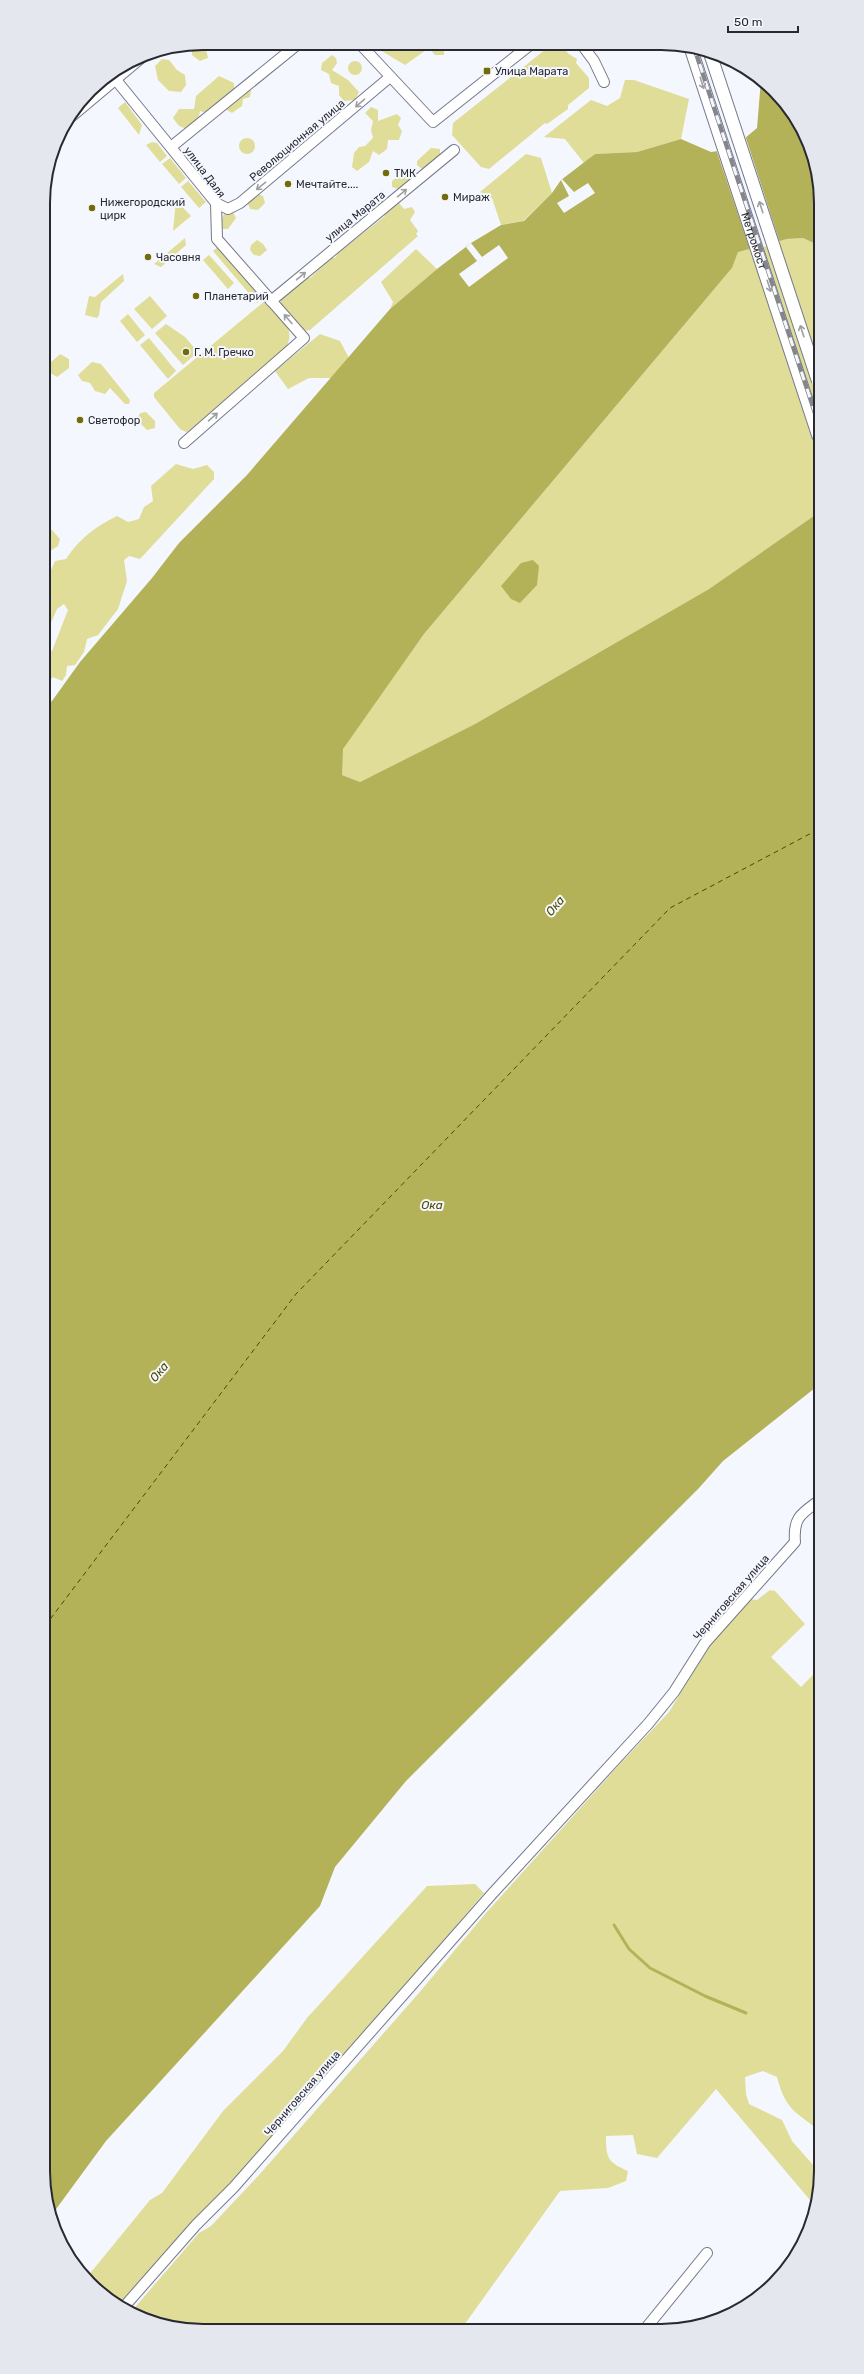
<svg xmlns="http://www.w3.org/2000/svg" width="864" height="2374" font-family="Rubik,sans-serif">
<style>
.green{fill:#dfdd98}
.water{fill:#b4b258}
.pier{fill:#f5f7ff}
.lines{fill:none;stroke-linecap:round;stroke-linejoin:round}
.stream{stroke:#b4b258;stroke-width:3}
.ferry{stroke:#4c4900;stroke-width:1;stroke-dasharray:5 4;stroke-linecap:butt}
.minor-casing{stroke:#74798a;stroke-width:12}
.major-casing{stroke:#74798a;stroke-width:14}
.minor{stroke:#fff;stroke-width:10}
.major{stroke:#fff;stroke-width:12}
.rail-casing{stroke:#84858d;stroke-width:4.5}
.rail{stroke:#f5f7ff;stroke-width:3;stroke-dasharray:9;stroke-linecap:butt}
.major-bridge-casing{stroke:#74798a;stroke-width:14;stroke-linecap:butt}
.major-bridge{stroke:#fff;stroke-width:12}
.oneway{stroke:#9e9fa2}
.poi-dot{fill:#706c0a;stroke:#f5f7ff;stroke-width:1.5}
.labels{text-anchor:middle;stroke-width:4;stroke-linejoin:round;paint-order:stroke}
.poi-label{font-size:11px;fill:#282931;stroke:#f5f7ff;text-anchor:start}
.street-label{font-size:11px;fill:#282931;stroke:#f5f7ff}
.water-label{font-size:12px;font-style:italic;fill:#4c4900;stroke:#f5f7ff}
.rim{fill:none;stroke:#282931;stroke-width:2}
</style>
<rect width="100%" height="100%" fill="#f5f7ff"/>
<g class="green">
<polygon points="203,43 215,44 206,49 208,58 200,61 192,55 192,45"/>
<polygon points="379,44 444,45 444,55 435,55 429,48 405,65 380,50"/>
<polygon points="551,45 560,45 569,54 577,59 576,63 589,78 589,88 568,105 568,109 547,124 545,123 489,169 481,167 452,135 453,123"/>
<polygon points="332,55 336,58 337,63 332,70 348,80 359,92 355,100 344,101 339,95 339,86 331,83 329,74 321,70 322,63"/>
<polygon points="162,59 169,60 177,70 185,75 186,85 181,92 169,91 158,80 155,66"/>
<circle cx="355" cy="68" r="7"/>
<polygon points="219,76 234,83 234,91 206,113 200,111 198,120 187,129 179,126 173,118 179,109 194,109 196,96"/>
<polygon points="625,80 634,80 689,99 681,139 637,152 595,154 584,163 565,139 544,137 591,100 607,106 620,98"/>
<polygon points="244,90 251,90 250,97 243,99 242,106 232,113 227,110 226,104 236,97 242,98"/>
<polygon points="125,102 142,125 139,135 118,108"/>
<polygon points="371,107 378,110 378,121 397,114 401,118 398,125 402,131 399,140 388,140 387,149 379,155 373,151 369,162 357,171 352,167 354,153 359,147 365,146 373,138 371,130 373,121 365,113"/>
<circle cx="247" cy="146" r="8"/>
<polygon points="152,142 157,143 167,156 160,162 146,145"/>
<polygon points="431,148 440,149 440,156 422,169 417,165 417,161"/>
<polygon points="526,154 541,158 552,193 523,221 501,225 492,198 480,192"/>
<polygon points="170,158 186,178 179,184 162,164"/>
<polygon points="407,169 412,171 413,176 398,189 392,187 392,181"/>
<polygon points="188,181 206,202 199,208 181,187"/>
<polygon points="382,190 390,200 399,203 404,209 412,207 415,212 410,220 418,231 416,234 418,236 310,330 304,331 281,304 281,299 308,277 310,278 332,257 335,258 338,253 385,216 376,206 378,194"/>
<polygon points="256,193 263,196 265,203 258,210 250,209 247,201"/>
<polygon points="176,200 191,216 173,231"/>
<polygon points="225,212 233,212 236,218 228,229 223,229 219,225"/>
<polygon points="185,238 186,245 161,267 154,264"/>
<polygon points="803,238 818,245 818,513 709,589 475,724 360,782 342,775 342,749 424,634 732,268 738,251 787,239"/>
<polygon points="257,240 263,244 267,250 260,256 254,255 250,250 251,245"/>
<polygon points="219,246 264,297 257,303 213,251"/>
<polygon points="416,249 437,269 390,309 393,302 381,282"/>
<polygon points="209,255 234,283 228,289 203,260"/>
<polygon points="123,274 124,281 101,302 99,315 97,318 85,315 89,296 95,297"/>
<polygon points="150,296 167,316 152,329 134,309"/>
<path d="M 266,300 C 279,314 297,327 286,348 L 192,431 L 186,432 L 180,429 L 154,397 L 154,393 Z"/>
<polygon points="128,314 145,335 137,342 120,321"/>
<polygon points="166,324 185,337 198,352 183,365 155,333"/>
<polygon points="320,334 340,341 349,358 331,378 309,378 288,389 275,371"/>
<polygon points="149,338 176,371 168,379 140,345"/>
<polygon points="60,354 69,359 69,368 57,377 49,372 48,365"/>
<polygon points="92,362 101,364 130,400 129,404 125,404 110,388 105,394 95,391 90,383 82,381 78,375"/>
<polygon points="146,412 155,421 155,428 147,430 137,420 140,413"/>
<path d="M 176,464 L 193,469 L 207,465 L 214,472 L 214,479 L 140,559 L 129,556 L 124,560 L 127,581 L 118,609 L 98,635 L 87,639 L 84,652 L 75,665 L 67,666 L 66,675 L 62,681 L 53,677 L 48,682 L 50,696 L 44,700 L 44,657 L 52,651 L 68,610 L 64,604 L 57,609 L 44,639 L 44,610 L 50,598 L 44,586 L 55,561 L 66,559 C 79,539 96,526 117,516 L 128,522 L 139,519 L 144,507 L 153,501 L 151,486 Z"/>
<polygon points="44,528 52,530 60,539 58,546 44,555"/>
<path d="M 770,1590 L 775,1591 L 805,1624 L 771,1657 L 801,1687 L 820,1668 L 821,2132 C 795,2111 786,2111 777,2077 L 763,2071 L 745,2077 L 746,2094 L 749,2104 L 782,2120 L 792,2141 L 821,2174 L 815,2206 L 716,2089 L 657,2158 L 637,2154 L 633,2135 L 606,2136 C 606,2159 608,2162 628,2171 L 626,2181 L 608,2188 L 560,2191 L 462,2328 L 172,2328 L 130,2313 L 199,2233 L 211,2226 L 259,2175 L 418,1994 L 486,1913 L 619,1765 L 669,1712 L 718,1632 L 750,1599 L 757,1600 Z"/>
<polygon points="475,1884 484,1893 300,2109 235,2180 192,2222 122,2307 90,2284 86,2279 92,2271 150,2200 162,2193 223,2111 283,2051 307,2018 427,1886"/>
</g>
<g class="water">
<polygon points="761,80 774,90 800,123 818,171 818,245 803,238 787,239 738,252 732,268 424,634 343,749 342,775 360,782 475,724 709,589 818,513 820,1384 723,1461 699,1488 406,1781 335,1867 320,1906 106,2141 51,2216 46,2203 44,707 52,701 80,662 152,578 179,543 247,475 390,309 437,269 471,243 501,225 524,221 552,193 561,180 595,154 637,152 681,139 711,152 732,149 757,128"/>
<polygon points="533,560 539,566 537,585 520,603 511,599 501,586 521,563"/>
</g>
<g class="pier">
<polygon points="745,135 780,243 750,250 716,149 731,147"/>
<polygon points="562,179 574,192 588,183 595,193 564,213 557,203 569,196 561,180"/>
<polygon points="471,243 482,257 499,245 508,258 469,287 459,274 477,261 466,247"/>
</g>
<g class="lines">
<polyline class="stream" points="614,1925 629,1949 650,1968 705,1996 746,2013"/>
<polyline class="ferry" points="45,1626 296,1294 670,908 819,829"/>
<g class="minor-casing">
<g id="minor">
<polyline points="360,44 433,122 530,45"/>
<polyline points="582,45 594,61 604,82"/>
<polyline points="116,80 216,203 217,239 304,338 184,443"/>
<polyline points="71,117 146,54"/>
<polyline points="171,147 298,44"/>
<polyline points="216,203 228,209 240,203 390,77"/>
<polyline points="271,301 454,150"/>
<path d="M 123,2308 L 196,2225 L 234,2187 L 492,1894 L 648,1724 L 674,1692 L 705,1643 L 795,1542 C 793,1517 801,1514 820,1500"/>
<polyline points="646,2328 707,2253"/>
</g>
</g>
<g class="major-casing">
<g id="major">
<path id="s1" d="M 690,46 L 818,435"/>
</g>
</g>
<use href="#minor" class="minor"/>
<use href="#major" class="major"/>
<g class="rail-casing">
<g id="rail">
<polyline points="694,47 818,422"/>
<polyline points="706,51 818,382"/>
</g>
</g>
<use href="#rail" class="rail"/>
<g class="major-bridge-casing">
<polyline id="major-bridge" points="710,53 818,381"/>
</g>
<use href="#major-bridge" class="major-bridge"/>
</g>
<defs><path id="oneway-shaft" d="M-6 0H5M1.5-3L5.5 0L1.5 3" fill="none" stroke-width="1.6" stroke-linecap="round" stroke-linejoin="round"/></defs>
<g class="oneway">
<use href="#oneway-shaft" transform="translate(702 83) rotate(72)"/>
<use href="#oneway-shaft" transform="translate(360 103) rotate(139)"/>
<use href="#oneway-shaft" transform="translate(261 186) rotate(141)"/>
<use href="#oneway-shaft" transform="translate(402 193) rotate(-39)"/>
<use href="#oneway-shaft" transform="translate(761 207) rotate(-108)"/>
<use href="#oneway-shaft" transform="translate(301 276) rotate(-40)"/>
<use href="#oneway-shaft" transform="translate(769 286) rotate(72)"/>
<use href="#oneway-shaft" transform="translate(288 319) rotate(-131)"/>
<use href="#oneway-shaft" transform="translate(802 331) rotate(-108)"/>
<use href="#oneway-shaft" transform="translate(213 417) rotate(-41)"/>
</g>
<g class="poi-dot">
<rect x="483" y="67" width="8" height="8" rx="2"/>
<circle cx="386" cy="173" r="4"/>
<circle cx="288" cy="184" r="4"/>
<circle cx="445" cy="197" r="4"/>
<circle cx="92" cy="208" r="4"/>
<circle cx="148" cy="257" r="4"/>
<circle cx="196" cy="296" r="4"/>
<circle cx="186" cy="352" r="4"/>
<circle cx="80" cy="420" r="4"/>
</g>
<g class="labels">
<g class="poi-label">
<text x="495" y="75">Улица Марата</text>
<text x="394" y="177">ТМК</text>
<text x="296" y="188">Мечтайте....</text>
<text x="453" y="201">Мираж</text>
<text x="100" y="206">Нижегородский<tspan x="100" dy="13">цирк</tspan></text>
<text x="156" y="261">Часовня</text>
<text x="204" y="300">Планетарий</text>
<text x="194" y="356">Г. М. Гречко</text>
<text x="88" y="424">Светофор</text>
</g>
<g class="street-label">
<text transform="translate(297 140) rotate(-40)" y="4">Революционная улица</text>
<text transform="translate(205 172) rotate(53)" y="4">улица Даля</text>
<text transform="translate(355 216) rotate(-39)" y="4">улица Марата</text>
<text dy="4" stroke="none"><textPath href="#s1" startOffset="205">Метромост</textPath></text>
<text transform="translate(731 1597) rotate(-49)" y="4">Черниговская улица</text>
<text transform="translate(302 2093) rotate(-49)" y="4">Черниговская улица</text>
</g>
<g class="water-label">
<text transform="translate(555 906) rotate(-50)" y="4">Ока</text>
<text x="432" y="1209">Ока</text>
<text transform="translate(159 1372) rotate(-50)" y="4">Ока</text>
</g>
</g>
<path d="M0 0H864V2374H0ZM203 50H661A153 153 0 0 1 814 203V2171A153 153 0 0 1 661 2324H203A153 153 0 0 1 50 2171V203A153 153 0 0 1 203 50Z" fill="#e5e7ef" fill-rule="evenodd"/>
<path class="rim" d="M203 50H661A153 153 0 0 1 814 203V2171A153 153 0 0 1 661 2324H203A153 153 0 0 1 50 2171V203A153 153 0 0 1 203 50Z"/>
<path d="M728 26v6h70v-6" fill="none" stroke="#282931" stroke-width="2"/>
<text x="734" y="26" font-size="12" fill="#282931" stroke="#f5f7ff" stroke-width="3" paint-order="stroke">50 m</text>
</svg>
